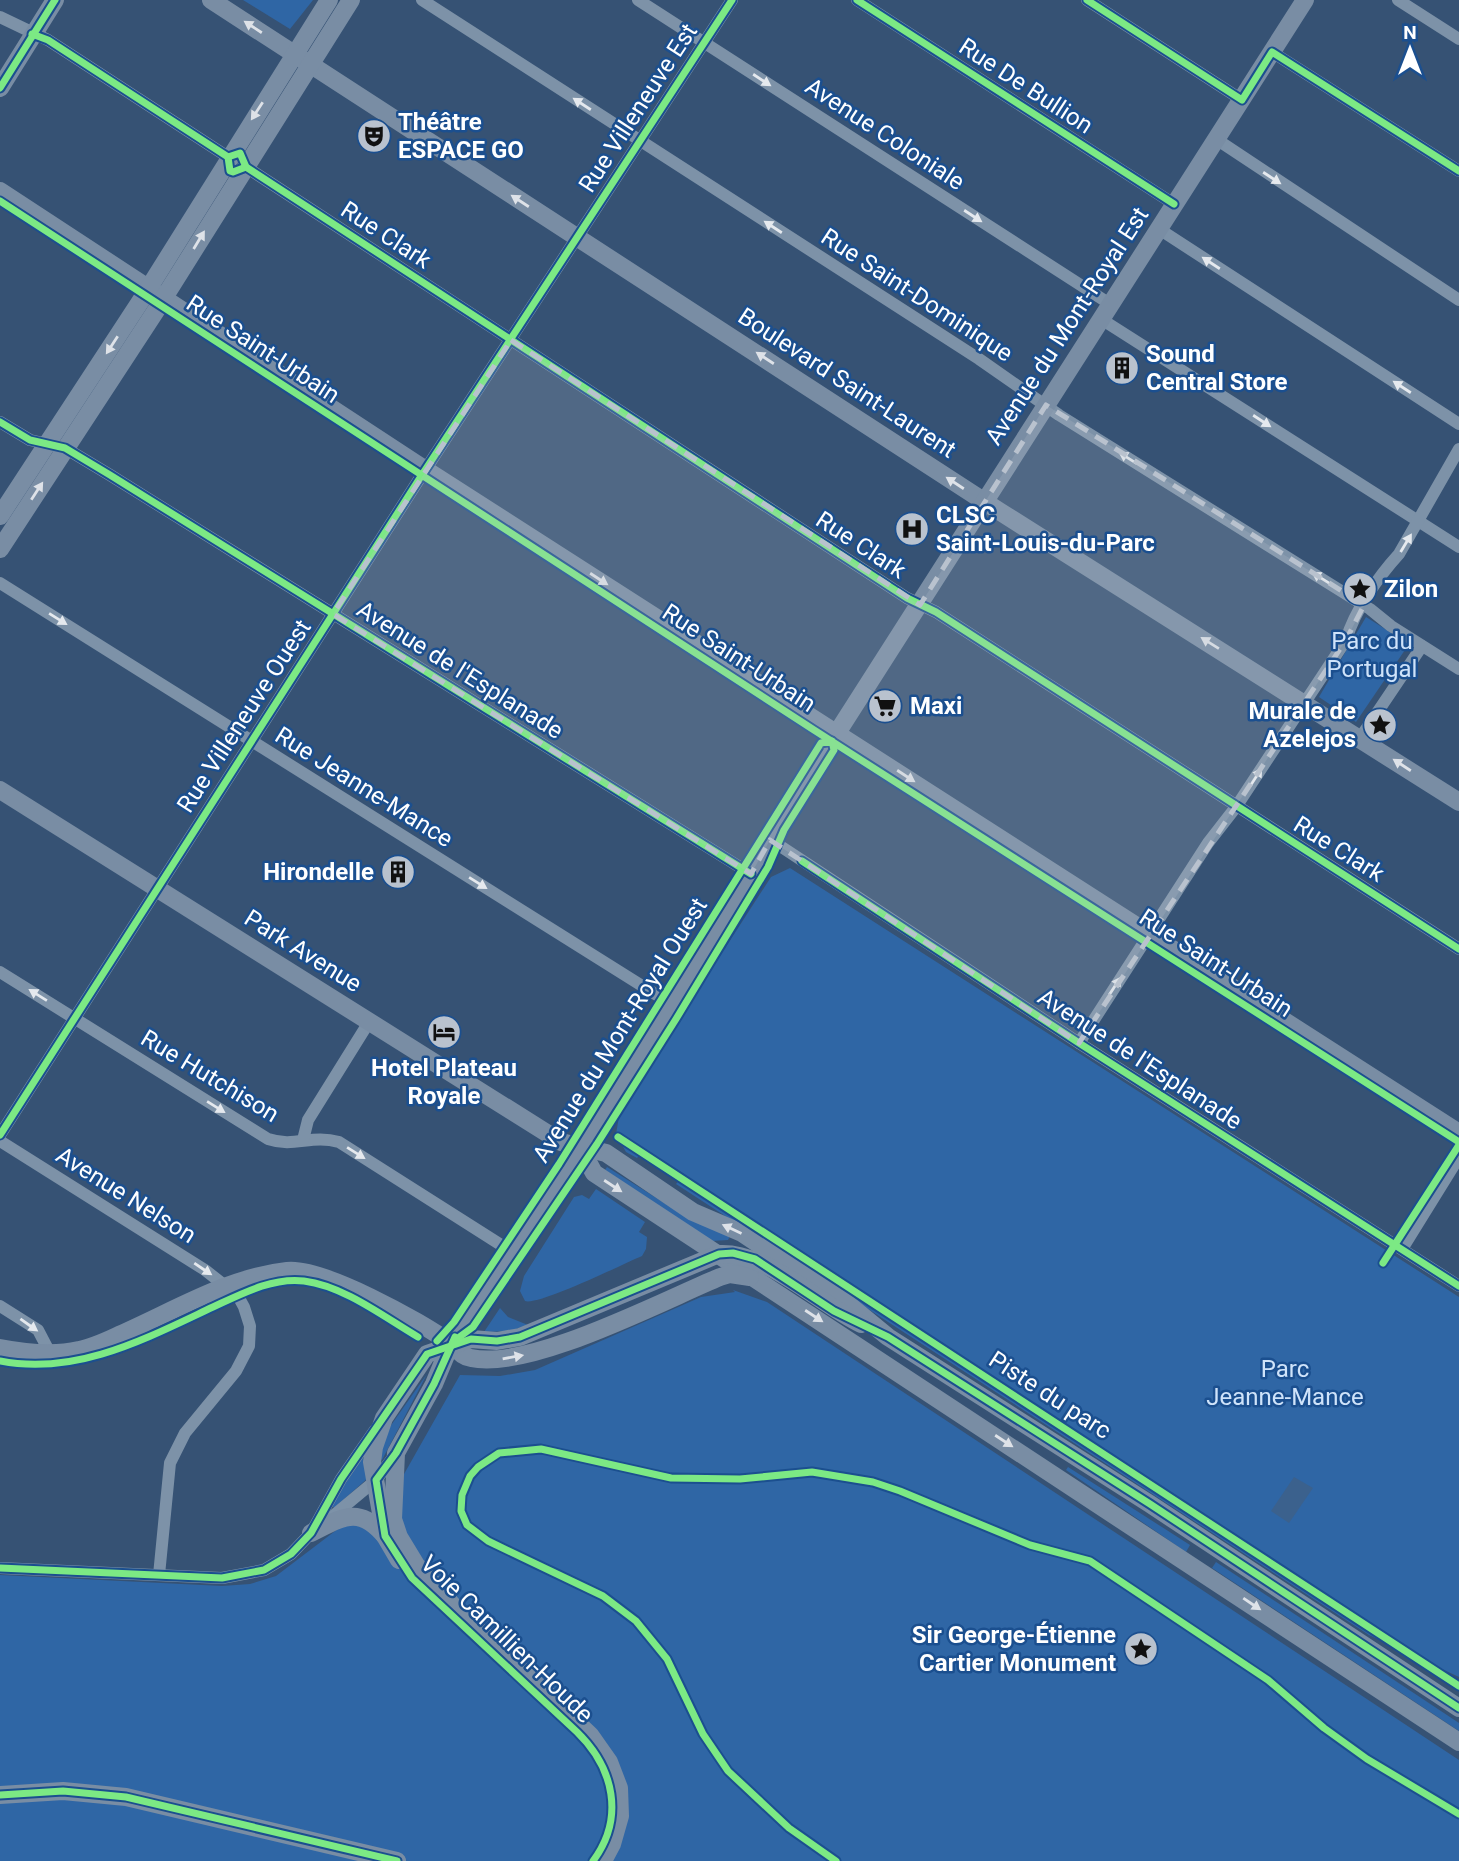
<svg xmlns="http://www.w3.org/2000/svg" width="1459" height="1861" font-family="Roboto,sans-serif">
<style>
.green{fill:#2f66a5}
.water{fill:#3b618d}
.lines{fill:none;stroke-linecap:round;stroke-linejoin:round}
.street{stroke:#7d92a8;stroke-width:12}
.secondary{stroke:#798da4;stroke-width:18}
.cycleway-casing{stroke:#1b4f8f;stroke-width:11}
.cycleway{stroke:#7ce984;stroke-width:7}
.oneway{fill:#dee2e8}
.oneway2{fill:#e5e9ee}
.marked{fill:#b9c2ce;fill-opacity:0.2;stroke:#b9c2ce;stroke-width:5;stroke-dasharray:14 9;stroke-linejoin:round}
.labels{text-anchor:middle;stroke-width:5;stroke-linejoin:round;paint-order:stroke}
.street-label{font-size:24px;fill:#fff;stroke:#1b4f8f}
.poi-label{font-size:24px;font-weight:bold;fill:#fff;stroke:#1b4f8f;text-anchor:start}
.park-label{font-size:24px;fill:#cfe3fa;stroke:#1b4f8f}
</style>
<rect width="100%" height="100%" fill="#365274"/>
<g class="green">
<polygon points="243,0 313,0 290,29"/>
<polygon points="1366,617 1409,644 1356,722 1319,697"/>
<polygon points="790,868 1459,1297 1459,1677 1369,1635 676,1184 684,1174 645,1149 637,1158 626,1152 616,1134 620,1111 771,877"/>
<polygon points="607,1167 693,1221 730,1236 728,1240 712,1241 605,1170"/>
<path d="M 596,1189 L 645,1222 L 639,1232 L 647,1237 L 646,1249 L 642,1256 C 623,1264 538,1306 525,1301 L 520,1291 L 524,1276 L 574,1197 L 582,1195 L 589,1199 Z"/>
<polygon points="733,1290 767,1302 1459,1760 1459,1861 0,1861 0,1575 222,1586 250,1584 276,1576 347,1522 373,1529 460,1375 500,1376 535,1370 701,1297 735,1292"/>
<polygon points="500,1308 508,1317 528,1325 510,1331 484,1332"/>
<polygon points="427,1374 382,1460 379,1458 387,1431"/>
<polygon points="363,1457 368,1478 334,1508 331,1504"/>
<polygon points="1068,1467 1190,1545 1186,1552 1066,1470"/>
<polygon points="1216,1562 1459,1723 1459,1731 1212,1568"/>
</g>
<polygon class="water" points="1294,1477 1313,1488 1289,1523 1271,1511"/>
<g class="lines">
<g class="street">
<polyline points="422,0 979,359 1059,415 1370,609 1391,626 1459,669"/>
<polyline points="638,0 1110,304"/>
<polyline points="857,0 1174,204"/>
<polyline points="1087,0 1242,100"/>
<polyline points="1398,0 1459,39"/>
<polyline points="0,17 48,40 228,157"/>
<polyline points="1272,52 1459,171"/>
<polyline points="1216,139 1459,300"/>
<polyline points="246,167 907,598 936,612 1459,949"/>
<polyline points="1159,229 1459,424"/>
<polyline points="1101,319 1459,547"/>
<polyline points="0,422 30,440 65,448 110,475 751,874"/>
<polyline points="0,583 671,1004"/>
<polyline points="1360,738 1422,646"/>
<polyline points="771,840 1079,1043 1459,1286"/>
<path d="M 0,972 L 268,1139 C 295,1148 311,1134 339,1142 L 512,1252"/>
<path d="M 1079,1043 L 1208,843 L 1236,807 L 1346,640 C 1355,610 1378,577 1399,554 L 1459,449"/>
<polyline points="0,1135 418,481 732,0"/>
<polyline points="303,1140 308,1120 369,1022"/>
<polyline points="0,1141 205,1270 238,1296 244,1307 250,1326 249,1346 236,1371 185,1433 170,1463 159,1575"/>
<polyline points="1402,1249 1459,1157"/>
<polyline points="0,1306 38,1330 50,1353"/>
<polyline points="328,1520 376,1480 395,1455"/>
<polyline points="0,1568 222,1578 264,1570 291,1554 311,1533 341,1479 375,1430"/>
</g>
<g class="secondary">
<polyline points="211,0 999,511 1459,802"/>
<polyline points="0,88 55,0"/>
<polyline points="0,191 415,463 1459,1133"/>
<polyline points="0,516 140,302 329,0"/>
<polyline points="0,549 155,312 351,0"/>
<polyline points="0,790 561,1142 606,1153 693,1212 742,1233 843,1300 888,1337 1150,1504 1459,1708"/>
<polyline points="581,1149 594,1173 1459,1742"/>
<path d="M 0,1348 C 26,1353 53,1356 79,1350 C 96,1347 112,1338 128,1331 C 179,1308 231,1277 287,1271 C 322,1267 420,1321 450,1343 C 458,1349 460,1356 471,1358 C 529,1371 662,1301 720,1277 L 730,1274 L 750,1277"/>
<path d="M 311,1533 C 343,1517 359,1505 385,1536"/>
<path d="M 399,1560 L 385,1536 L 372,1462 L 374,1447 L 384,1418 L 427,1354 L 471,1339 L 497,1341 L 520,1337 L 719,1254 C 766,1251 818,1303 861,1324"/>
<polyline points="0,1795 63,1791 126,1797 397,1861"/>
<polyline points="603,1861 612,1844 620,1816 619,1788 609,1762 590,1735 456,1609 416,1565 399,1537 393,1519 396,1453 434,1384 451,1343 567,1171 828,747 1305,0"/>
</g>
<g class="cycleway-casing">
<g id="cycleway">
<polyline points="857,0 1174,204"/>
<polyline points="1087,0 1242,100 1272,52 1459,171"/>
<polyline points="32,34 48,40 228,157 230,171 233,172 246,167"/>
<polyline points="0,88 55,0"/>
<polyline points="228,157 240,153 246,167 907,598 936,612 1459,949"/>
<polyline points="0,201 814,730 1459,1142"/>
<polyline points="0,422 30,440 65,448 110,475 751,874"/>
<polyline points="802,861 1079,1043 1459,1286"/>
<polyline points="0,1135 418,481 732,0"/>
<polyline points="618,1137 1459,1686"/>
<polyline points="1383,1263 1459,1145"/>
<path d="M 455,1337 L 434,1384 L 396,1453 L 376,1480 L 385,1536 L 412,1578 L 577,1732 C 614,1768 625,1818 593,1861"/>
<polyline points="437,1341 454,1322 559,1164 821,743 832,741 834,750 784,830 768,867 676,1019 597,1144 473,1327 454,1341"/>
<path d="M 0,1361 C 76,1376 145,1339 213,1307 C 241,1294 273,1277 304,1281 C 344,1286 384,1317 418,1337"/>
<polyline points="0,1568 222,1578 264,1570 291,1554 311,1533 341,1479 427,1354 471,1339 497,1341 520,1337 719,1254 733,1253 755,1259 834,1311 888,1337 1150,1504 1459,1708"/>
<polyline points="0,1795 63,1791 126,1797 397,1861"/>
<polyline points="836,1861 789,1828 728,1771 703,1734 667,1659 636,1621 603,1596 488,1541 467,1525 461,1511 462,1495 470,1476 478,1467 499,1453 541,1449 671,1478 740,1479 812,1472 873,1482 900,1491 1030,1545 1090,1561 1268,1680 1324,1728 1367,1759 1459,1814"/>
</g>
</g>
<use href="#cycleway" class="cycleway"/>
</g>
<defs><path id="oneway-solid" d="M-6-.8H1V-3.2L6.5 0L1 3.2V.8H-6Z" transform="scale(1.75)"/></defs>
<g class="oneway">
<use href="#oneway-solid" transform="translate(253 27) rotate(-147)"/>
<use href="#oneway-solid" transform="translate(257 111) rotate(123)"/>
<use href="#oneway-solid" transform="translate(520 201) rotate(-147)"/>
<use href="#oneway-solid" transform="translate(199 240) rotate(-59)"/>
<use href="#oneway-solid" transform="translate(112 345) rotate(123)"/>
<use href="#oneway-solid" transform="translate(765 358) rotate(-147)"/>
<use href="#oneway-solid" transform="translate(955 483) rotate(-147)"/>
<use href="#oneway-solid" transform="translate(37 491) rotate(-57)"/>
<use href="#oneway-solid" transform="translate(599 579) rotate(33)"/>
<use href="#oneway-solid" transform="translate(1210 643) rotate(-148)"/>
<use href="#oneway-solid" transform="translate(1402 765) rotate(-147)"/>
<use href="#oneway-solid" transform="translate(906 776) rotate(33)"/>
<use href="#oneway-solid" transform="translate(613 1186) rotate(33)"/>
<use href="#oneway-solid" transform="translate(732 1229) rotate(-155)"/>
<use href="#oneway-solid" transform="translate(814 1316) rotate(33)"/>
<use href="#oneway-solid" transform="translate(513 1357) rotate(-10)"/>
<use href="#oneway-solid" transform="translate(1004 1441) rotate(33)"/>
<use href="#oneway-solid" transform="translate(1252 1604) rotate(34)"/>
</g>
<g class="oneway2">
<use href="#oneway-solid" transform="translate(762 80) rotate(33)"/>
<use href="#oneway-solid" transform="translate(582 104) rotate(-147)"/>
<use href="#oneway-solid" transform="translate(1272 178) rotate(33)"/>
<use href="#oneway-solid" transform="translate(973 216) rotate(33)"/>
<use href="#oneway-solid" transform="translate(773 227) rotate(-147)"/>
<use href="#oneway-solid" transform="translate(1211 263) rotate(-147)"/>
<use href="#oneway-solid" transform="translate(1402 387) rotate(-147)"/>
<use href="#oneway-solid" transform="translate(1262 421) rotate(33)"/>
<use href="#oneway-solid" transform="translate(1128 458) rotate(-148)"/>
<use href="#oneway-solid" transform="translate(1406 543) rotate(-59)"/>
<use href="#oneway-solid" transform="translate(1321 578) rotate(-148)"/>
<use href="#oneway-solid" transform="translate(58 619) rotate(32)"/>
<use href="#oneway-solid" transform="translate(1256 777) rotate(-57)"/>
<use href="#oneway-solid" transform="translate(478 883) rotate(32)"/>
<use href="#oneway-solid" transform="translate(1115 986) rotate(-57)"/>
<use href="#oneway-solid" transform="translate(38 995) rotate(-148)"/>
<use href="#oneway-solid" transform="translate(216 1107) rotate(32)"/>
<use href="#oneway-solid" transform="translate(356 1153) rotate(32)"/>
<use href="#oneway-solid" transform="translate(203 1269) rotate(34)"/>
<use href="#oneway-solid" transform="translate(29 1325) rotate(35)"/>
</g>
<path class="marked" d="M 511,340 L 920,605 L 1046,405 L 1364,605 L 1346,640 L 1079,1043 L 770,840 L 751,874 L 333,614 Z"/>
<defs>
<g id="theatre-disc" transform="scale(1.75)"><circle r="9.5" fill="#b9c2ce" stroke="#1b4f8f"/><path d="M-5-5.5Q0-4 5-5.5V0Q5 5 0 6Q-5 5-5 0ZM-3.3-2.5H-1v1.5H-3.3ZM1-2.5H3.3v1.5H1ZM-2.8 1Q0 5.5 2.8 1Z" fill="#111"/></g>
<g id="building-disc" transform="scale(1.75)"><circle r="9.5" fill="#b9c2ce" stroke="#1b4f8f"/><path d="M-4-6H4V6H1V3H-1V6H-4ZM-2.5-4.3h1.7v1.8h-1.7ZM.8-4.3h1.7v1.8H.8ZM-2.5-1h1.7V.8h-1.7ZM.8-1h1.7V.8H.8Z" fill="#111"/></g>
<g id="hospital-disc" transform="scale(1.75)"><circle r="9.5" fill="#b9c2ce" stroke="#1b4f8f"/><path d="M-5-5h3v3.5h4V-5h3V5h-3V1.5h-4V5h-3Z" fill="#111"/></g>
<g id="sight-disc" transform="scale(1.75)"><circle r="9.5" fill="#b9c2ce" stroke="#1b4f8f"/><path d="M0-6L1.8-2.2L6-1.7L2.9 1.2L3.7 5.4L0 3.3L-3.7 5.4L-2.9 1.2L-6-1.7L-1.8-2.2Z" fill="#111"/></g>
<g id="supermarket-disc" transform="scale(1.75)"><circle r="9.5" fill="#b9c2ce" stroke="#1b4f8f"/><path d="M-6-5.5h2.5l.6 2H6L4.5 2H-2.5L-4.4-4H-6ZM-1.5 3.2a1.3 1.3 0 1 0 .1 0ZM3 3.2a1.3 1.3 0 1 0 .1 0Z" fill="#111"/></g>
<g id="hotel-disc" transform="scale(1.75)"><circle r="9.5" fill="#b9c2ce" stroke="#1b4f8f"/><path d="M-6-4.5h1.5V1H6V5H4.5V3h-9V5H-6ZM-4 0a1.8 1.8 0 1 1 3.6 0ZM.5 0V-2.5h3Q6-2.5 6 0Z" fill="#111"/></g>
</defs>
<g fill-rule="evenodd">
<use href="#theatre-disc" x="374" y="136"/>
<use href="#building-disc" x="1122" y="368"/>
<use href="#hospital-disc" x="912" y="529"/>
<use href="#sight-disc" x="1360" y="589"/>
<use href="#supermarket-disc" x="885" y="706"/>
<use href="#sight-disc" x="1380" y="725"/>
<use href="#building-disc" x="398" y="872"/>
<use href="#hotel-disc" x="444" y="1032"/>
<use href="#sight-disc" x="1141" y="1649"/>
</g>
<g class="labels">
<g class="street-label">
<text transform="translate(1026 86) rotate(33)" y="8">Rue De Bullion</text>
<text transform="translate(638 108) rotate(-57)" y="8">Rue Villeneuve Est</text>
<text transform="translate(885 134) rotate(33)" y="8">Avenue Coloniale</text>
<text transform="translate(386 235) rotate(33)" y="8">Rue Clark</text>
<text transform="translate(917 295) rotate(33)" y="8">Rue Saint-Dominique</text>
<text transform="translate(1067 326) rotate(-57)" y="8">Avenue du Mont-Royal Est</text>
<text transform="translate(263 349) rotate(33)" y="8">Rue Saint-Urbain</text>
<text transform="translate(847 383) rotate(33)" y="8">Boulevard Saint-Laurent</text>
<text transform="translate(861 545) rotate(33)" y="8">Rue Clark</text>
<text transform="translate(739 658) rotate(33)" y="8">Rue Saint-Urbain</text>
<text transform="translate(460 670) rotate(32)" y="8">Avenue de l'Esplanade</text>
<text transform="translate(244 716) rotate(-57)" y="8">Rue Villeneuve Ouest</text>
<text transform="translate(364 787) rotate(32)" y="8">Rue Jeanne-Mance</text>
<text transform="translate(1339 849) rotate(32)" y="8">Rue Clark</text>
<text transform="translate(303 951) rotate(32)" y="8">Park Avenue</text>
<text transform="translate(1216 963) rotate(33)" y="8">Rue Saint-Urbain</text>
<text transform="translate(620 1030) rotate(-58)" y="8">Avenue du Mont-Royal Ouest</text>
<text transform="translate(1140 1059) rotate(33)" y="8">Avenue de l'Esplanade</text>
<text transform="translate(210 1076) rotate(31)" y="8">Rue Hutchison</text>
<text transform="translate(126 1195) rotate(32)" y="8">Avenue Nelson</text>
<text transform="translate(1050 1395) rotate(33)" y="8">Piste du parc</text>
<text transform="translate(507 1639) rotate(44)" y="8">Voie Camillien-Houde</text>
</g>
<g class="poi-label">
<text x="398" y="130">Théâtre<tspan x="398" dy="28">ESPACE GO</tspan></text>
<text x="1146" y="362">Sound<tspan x="1146" dy="28">Central Store</tspan></text>
<text x="936" y="523">CLSC<tspan x="936" dy="28">Saint-Louis-du-Parc</tspan></text>
<text x="1384" y="597">Zilon</text>
<text x="910" y="714">Maxi</text>
<text x="1356" y="719" text-anchor="end">Murale de<tspan x="1356" dy="28">Azelejos</tspan></text>
<text x="374" y="880" text-anchor="end">Hirondelle</text>
<text x="444" y="1076" text-anchor="middle">Hotel Plateau<tspan x="444" dy="28">Royale</tspan></text>
<text x="1116" y="1643" text-anchor="end">Sir George-Étienne<tspan x="1116" dy="28">Cartier Monument</tspan></text>
</g>
<g class="park-label">
<text x="1372" y="649">Parc du<tspan x="1372" dy="28">Portugal</tspan></text>
<text x="1285" y="1377">Parc<tspan x="1285" dy="28">Jeanne-Mance</tspan></text>
</g>
</g>
<g transform="translate(1410 49)" stroke="#1b4f8f" stroke-width="5" paint-order="stroke">
<path d="M0-5L12 26L0 18L-12 26Z" fill="#ffffff"/>
<text y="-10" font-size="19" font-weight="bold" text-anchor="middle" fill="#ffffff">N</text>
</g>
</svg>
